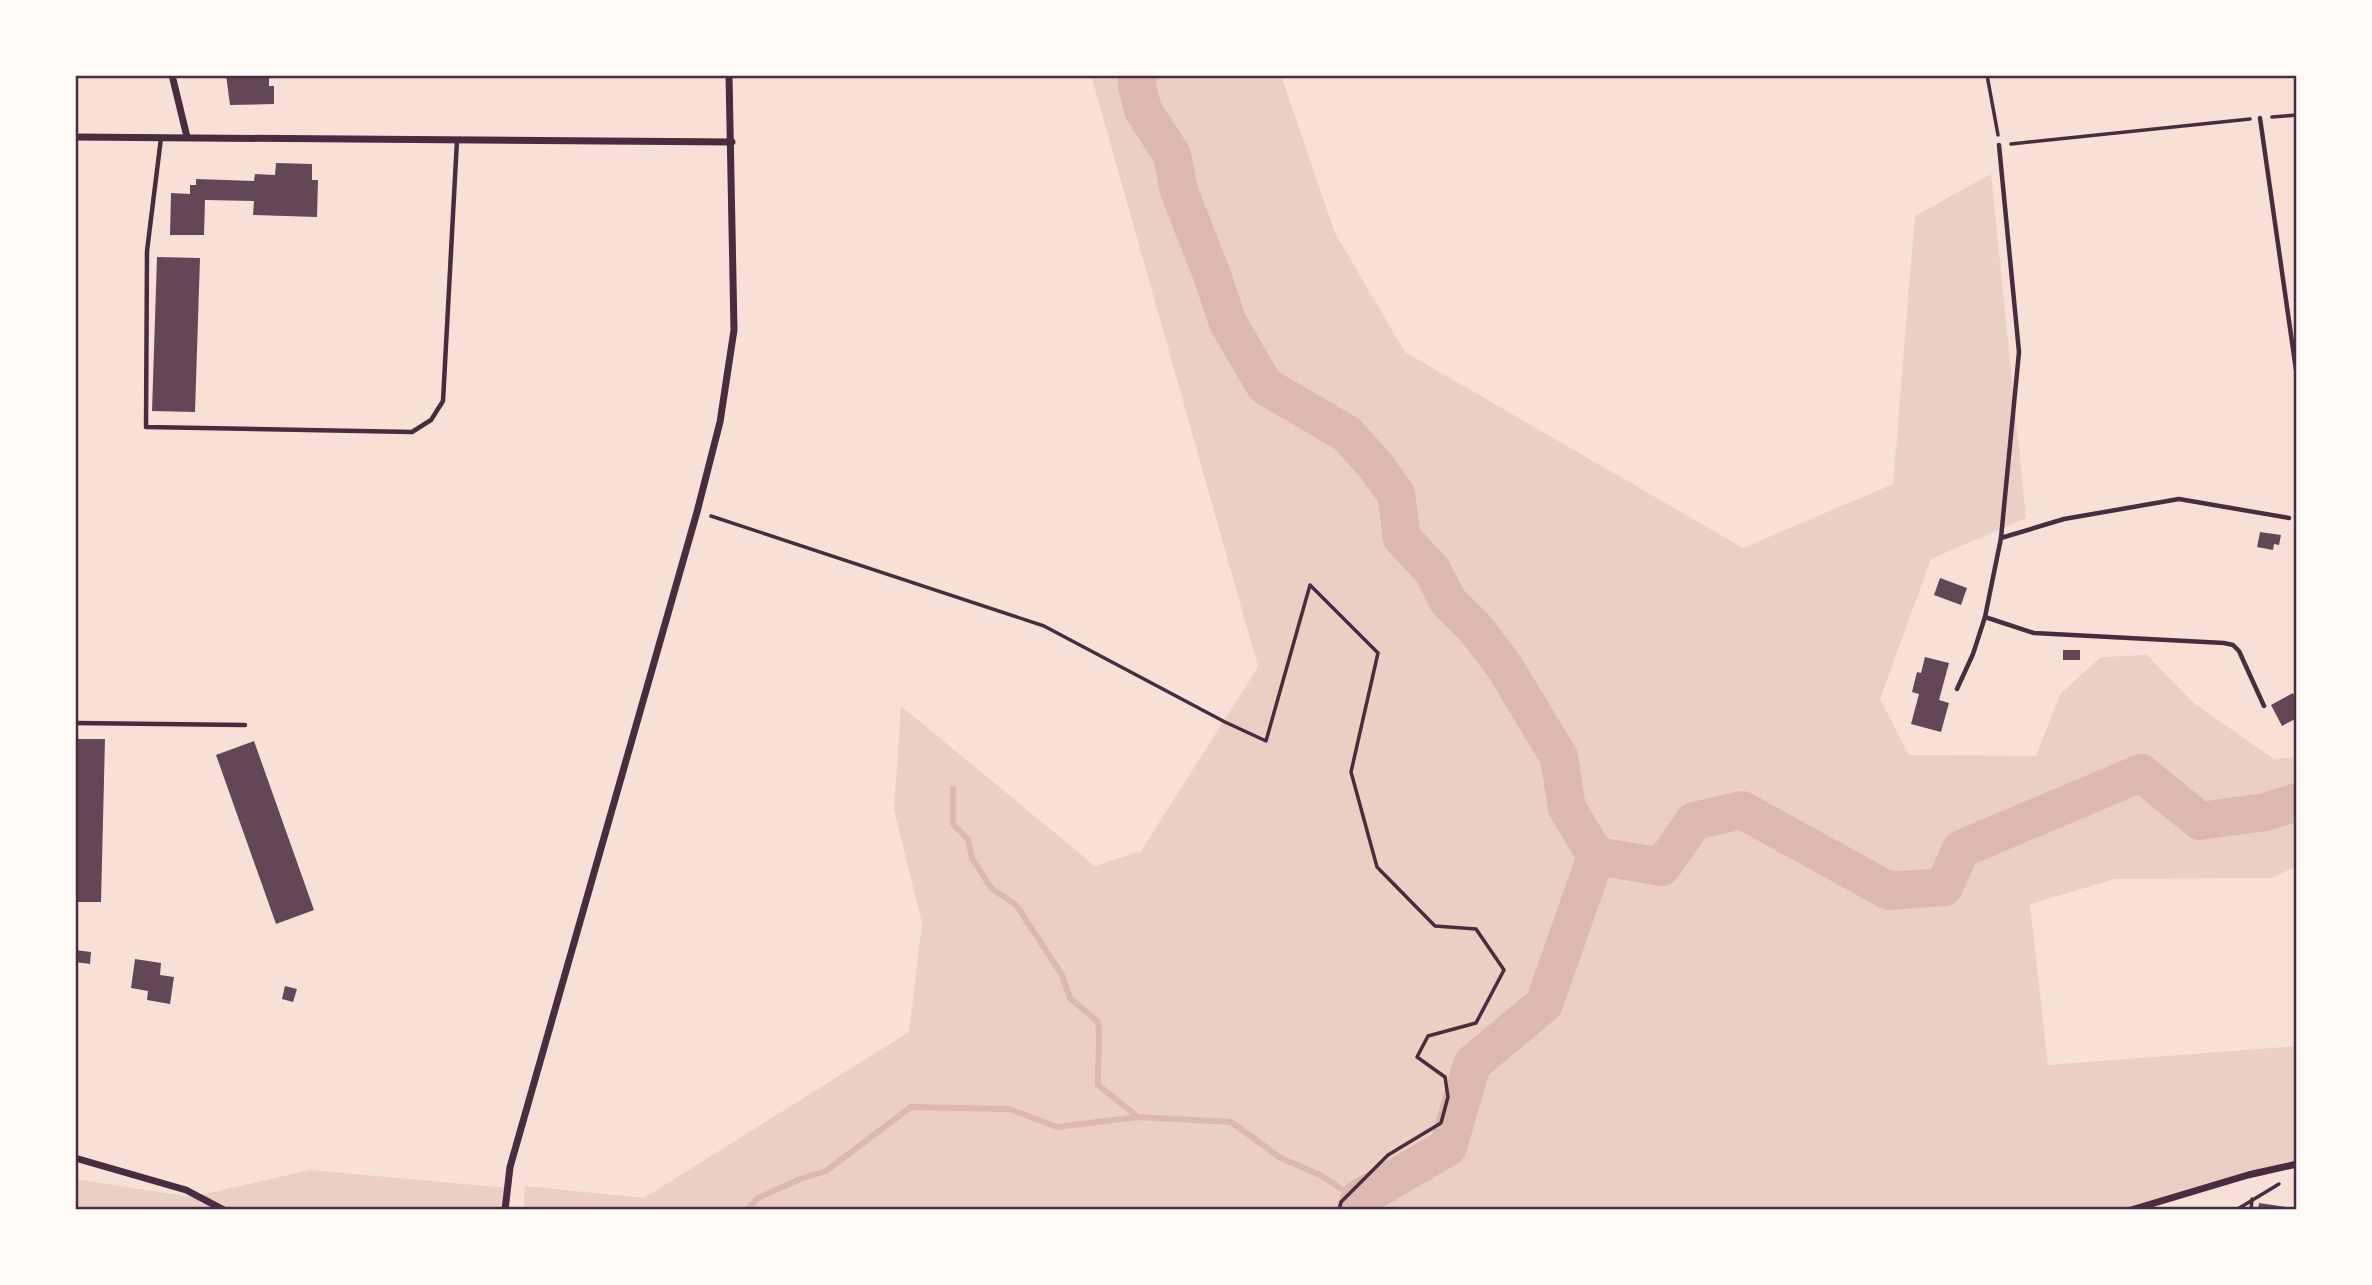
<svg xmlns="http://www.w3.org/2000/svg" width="2372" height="1285" font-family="'Work Sans',sans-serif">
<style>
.green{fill:#ebcfc5}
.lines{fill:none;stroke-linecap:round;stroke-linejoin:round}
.stream{stroke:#dcb8b0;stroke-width:6}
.river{stroke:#dcb8b0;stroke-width:38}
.building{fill:#644757}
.path{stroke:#4a2c40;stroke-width:3.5}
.service{stroke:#4a2c40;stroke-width:4.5}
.minor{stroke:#4a2c40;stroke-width:7}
.neatline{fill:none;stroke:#4a2c40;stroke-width:2.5}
</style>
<rect width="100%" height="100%" fill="#f7e1d7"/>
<g class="green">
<polygon points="1091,75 1281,75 1335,233 1405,352 1743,548 1893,484 1915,216 1991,174 2026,518 1931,559 1880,699 1909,755 2036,756 2060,694 2101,657 2147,655 2195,704 2274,759 2297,757 2297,866 2271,878 2115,879 2030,904 2048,1065 2297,1046 2297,1164 2132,1210 524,1210 525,1186 644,1198 909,1032 922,923 894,810 901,706 1095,866 1141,851 1258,667"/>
<polygon points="310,1170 508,1188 506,1210 75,1210 75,1179 191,1197"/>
</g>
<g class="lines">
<g class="stream">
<path d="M 953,789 L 953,824 L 968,839 L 972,858 L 991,888 L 1016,905 L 1034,932 L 1062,975 L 1070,998 L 1098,1022 C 1101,1044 1097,1063 1098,1085 L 1138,1117"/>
<polyline points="1358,1198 1359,1199"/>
<polyline points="747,1210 758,1198 800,1179 826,1171 911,1107 1009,1109 1057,1127 1138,1117 1231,1122 1281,1158 1320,1175 1340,1188"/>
</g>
<g class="river">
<polyline points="1138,75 1137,86 1143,110 1172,155 1179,191 1212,275 1228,323 1265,386 1347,434 1374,464 1396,494 1402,538 1432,570 1448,601 1475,628 1504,666 1559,757 1567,808 1596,856"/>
<polyline points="1356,1210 1359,1199 1448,1147 1472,1064 1544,1004 1596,856 1662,867 1694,821 1742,810 1889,891 1944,887 1961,849 2141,773 2200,821 2265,812 2297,802"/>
</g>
</g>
<g class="building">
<polygon points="226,75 269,75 269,86 274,86 274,104 230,105"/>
<polygon points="276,163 312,164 312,180 318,180 317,217 253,215 254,201 205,200 204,235 170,235 171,193 190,194 190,185 196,185 196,179 254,181 255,174 275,175"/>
<polygon points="157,257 200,258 195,412 152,411"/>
<polygon points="2260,532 2281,535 2279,545 2274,544 2273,550 2257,547"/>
<polygon points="1940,578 1967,588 1961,605 1934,595"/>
<rect x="2063" y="650" width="17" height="10"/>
<polygon points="1925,657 1949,663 1939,700 1949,703 1941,732 1911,724 1919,694 1912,692 1917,672 1921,673"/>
<polygon points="2293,693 2297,701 2297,718 2282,726 2271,705"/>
<polygon points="75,739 105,739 101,902 75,902"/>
<polygon points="254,741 314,910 276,924 216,755"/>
<polygon points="75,950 91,952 90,964 75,962"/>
<polygon points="135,959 161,963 160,975 174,977 170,1004 147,1000 148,991 131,988"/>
<polygon points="285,986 297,989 293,1002 282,999"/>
<polygon points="2259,1203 2293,1208 2293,1210 2258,1210"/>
</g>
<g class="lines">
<g class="path">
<polyline points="1987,75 1998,135"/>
<polyline points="2272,117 2297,115"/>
<polyline points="2011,144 2250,119"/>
<polyline points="711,516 1044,626 1225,722 1266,741 1310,585 1378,653 1351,772 1377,867 1435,926 1476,929 1504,970 1476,1023 1428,1036 1417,1057 1445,1077 1448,1097 1441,1123 1388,1155 1341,1202 1339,1210"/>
<polyline points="2236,1210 2279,1184"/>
<polyline points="2251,1210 2252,1199"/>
</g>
<g class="service">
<polyline points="2260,118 2297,377"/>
<polyline points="161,138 147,251 146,427 412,432 431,420 443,401 457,140"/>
<polyline points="2001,538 2064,519 2179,499 2289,518"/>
<polyline points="1985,617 2034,633 2224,643 2233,645 2239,651 2264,706"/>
<polyline points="1957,689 1973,654 1985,617 2001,538 2019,352 1999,145"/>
<polyline points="75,723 245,725"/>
</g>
<g class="minor">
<polyline points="172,75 187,137"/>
<polyline points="75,137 732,142"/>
<polyline points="75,1158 186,1190 224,1210"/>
<polyline points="505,1210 510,1167 697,512 720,422 734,330 729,75"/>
<polyline points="2131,1210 2248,1175 2297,1164"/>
</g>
</g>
<rect width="2372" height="1285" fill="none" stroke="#fffaf5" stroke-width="154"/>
<rect x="77" y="77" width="2218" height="1131" class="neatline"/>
</svg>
